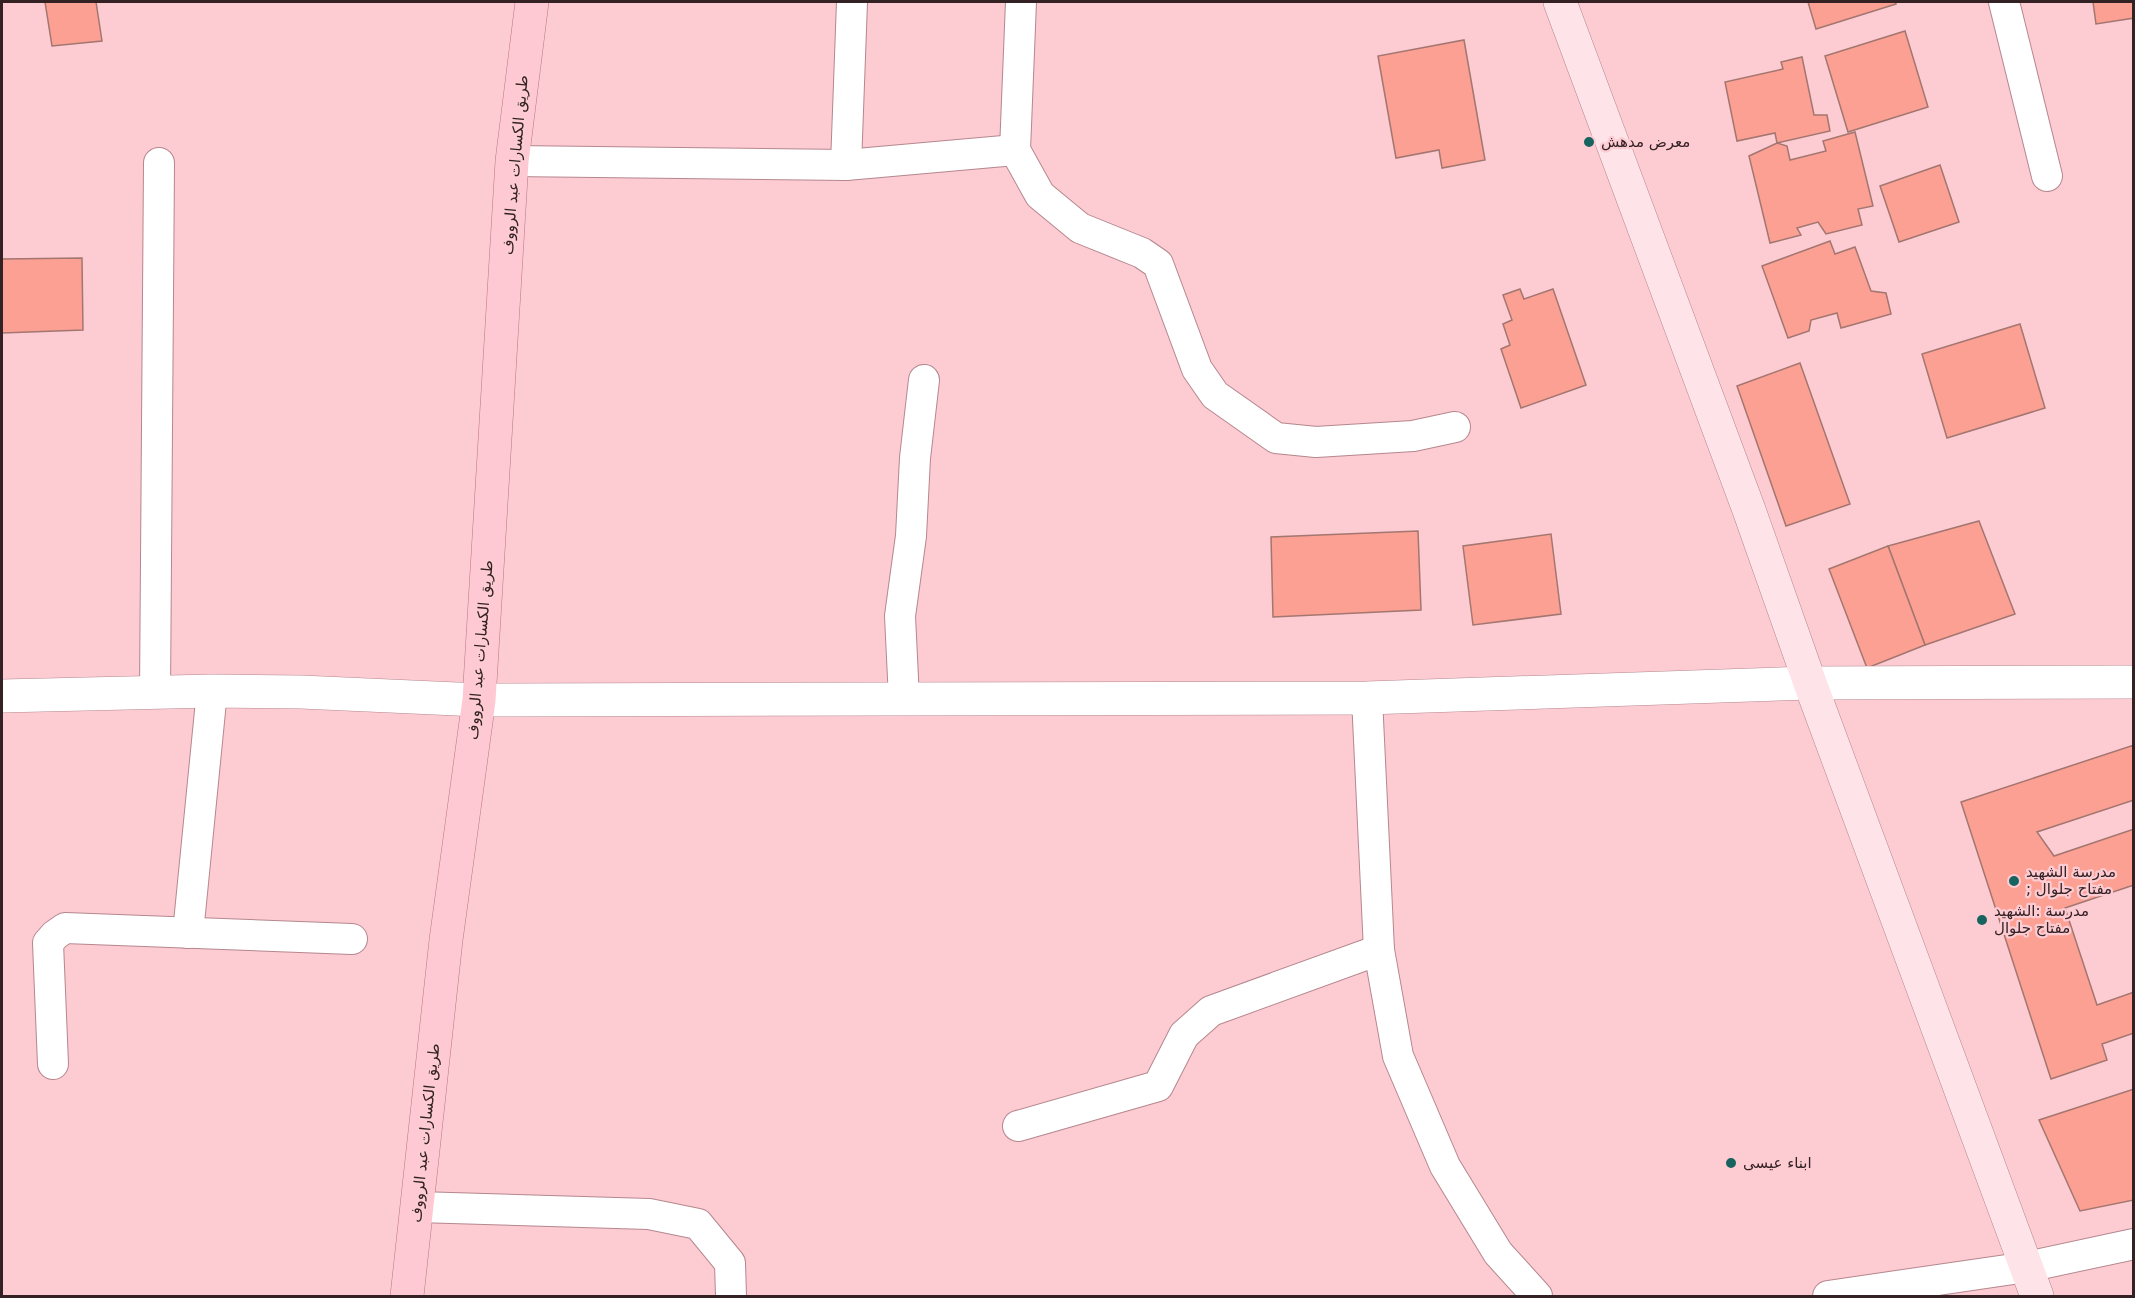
<svg xmlns="http://www.w3.org/2000/svg" width="2135" height="1298" font-family="'DejaVu Sans',Vazirmatn,sans-serif">
<style>
.building{fill:#fba093;stroke:#a37670;stroke-width:1.5}
.lines{fill:none;stroke-linecap:round;stroke-linejoin:round}
.minor-casing{stroke:#b5878e;stroke-width:32}
.tertiary-casing{stroke:#b5878e;stroke-width:34}
.secondary-casing{stroke:#b5878e;stroke-width:34}
.primary-casing{stroke:#b67782;stroke-width:34}
.minor{stroke:#fff;stroke-width:30}
.tertiary{stroke:#fff;stroke-width:33}
.secondary{stroke:#fee4e8;stroke-width:33}
.primary{stroke:#fec9d2;stroke-width:33}
.poi-dot{fill:#16635f;stroke:#fdcbd2;stroke-width:2}
.labels{text-anchor:middle;stroke-width:4.5;stroke-linejoin:round;paint-order:stroke}
.poi-label{font-size:15px;fill:#332124;stroke:#fdcbd2;text-anchor:start}
.street-label{font-size:15px;fill:#332124;stroke:#fdcbd2}
</style>
<rect width="100%" height="100%" fill="#fdcbd2"/>
<g class="building">
<polygon points="45,2 96,2 102,41 52,46"/>
<polygon points="1808,2 1895,2 1896,4 1816,29"/>
<polygon points="2093,2 2134,2 2134,18 2096,24"/>
<polygon points="1905,31 1928,107 1848,132 1825,56"/>
<polygon points="1464,40 1485,160 1442,168 1439,150 1396,158 1378,56"/>
<polygon points="1802,57 1814,115 1827,115 1830,131 1777,143 1775,133 1737,141 1725,82 1783,69 1781,62"/>
<polygon points="1855,132 1873,206 1858,209 1862,225 1826,234 1818,222 1797,228 1801,235 1770,243 1749,156 1777,143 1787,146 1790,160 1826,151 1823,141"/>
<polygon points="1940,165 1959,222 1899,242 1880,186"/>
<polygon points="1830,241 1835,254 1855,247 1871,291 1886,293 1891,314 1841,328 1837,313 1811,320 1809,331 1788,338 1762,266"/>
<polygon points="82,258 83,330 2,333 2,259"/>
<polygon points="1520,289 1524,299 1553,289 1586,385 1521,408 1501,349 1510,345 1503,324 1512,320 1503,295"/>
<polygon points="2020,324 2045,408 1947,438 1922,354"/>
<polygon points="1800,363 1850,504 1786,526 1737,386"/>
<polygon points="1979,521 2015,614 1925,645 1888,546"/>
<polygon points="1418,531 1421,610 1273,617 1271,537"/>
<polygon points="1551,534 1561,614 1473,625 1463,546"/>
<polygon points="1888,546 1925,645 1867,668 1829,569"/>
<polygon points="2134,745 2134,800 2037,832 2054,856 2134,829 2134,885 2065,908 2097,1005 2134,992 2134,1033 2102,1044 2107,1060 2051,1079 1961,802"/>
<polygon points="2134,1089 2134,1200 2080,1211 2039,1120"/>
</g>
<g class="lines">
<g class="minor-casing">
<g id="minor">
<polyline points="2004,2 2047,176"/>
<polyline points="1015,150 1021,2"/>
<polyline points="512,161 846,165 1015,150 1040,195 1080,228 1142,253 1158,264 1197,369 1215,395 1276,438 1316,442 1413,436 1455,427"/>
<polyline points="846,165 852,2"/>
<polyline points="155,693 159,163"/>
<polyline points="1367,698 1379,950 1398,1056 1445,1166 1498,1253 1537,1296"/>
<polyline points="904,699 900,616 911,536 915,458 924,380"/>
<polyline points="188,933 212,691"/>
<polyline points="53,1064 48,943 55,935 65,928 352,939"/>
<polyline points="1018,1126 1158,1086 1184,1035 1211,1011 1379,950"/>
<polyline points="417,1207 649,1214 698,1224 730,1263 731,1296"/>
<polyline points="1828,1296 2027,1267 2134,1244"/>
</g>
</g>
<g class="tertiary-casing">
<polyline id="tertiary" points="2,696 212,691 301,692 479,700 1367,698 1810,683 2134,682"/>
</g>
<g class="secondary-casing">
<polyline id="secondary" points="1560,2 1749,510 1810,683 2037,1296"/>
</g>
<g class="primary-casing">
<polyline id="primary" points="407,1296 446,940 479,700 512,161 532,2"/>
</g>
<use href="#minor" class="minor"/>
<use href="#tertiary" class="tertiary"/>
<use href="#secondary" class="secondary"/>
<use href="#primary" class="primary"/>
</g>
<g class="poi-dot">
<circle cx="1589" cy="142" r="6"/>
<circle cx="2014" cy="881" r="6"/>
<circle cx="1982" cy="920" r="6"/>
<circle cx="1731" cy="1163" r="6"/>
</g>
<g class="labels">
<g class="poi-label">
<text x="1601" y="147">معرض مدهش</text>
<text x="2026" y="877">مدرسة الشهيد<tspan x="2026" dy="17">; مفتاح جلوال</tspan></text>
<text x="1994" y="916">مدرسة :الشهيد<tspan x="1994" dy="17">مفتاح جلوال</tspan></text>
<text x="1743" y="1168">ابناء عيسى</text>
</g>
<g class="street-label">
<text transform="translate(515 165) rotate(-85)" y="5">طريق الكسارات عبد الرووف</text>
<text transform="translate(480 650) rotate(-85)" y="5">طريق الكسارات عبد الرووف</text>
<text transform="translate(425 1133) rotate(-84)" y="5">طريق الكسارات عبد الرووف</text>
</g>
</g>
<rect width="2135" height="1298" fill="none" stroke="#332124" stroke-width="6"/>
</svg>
